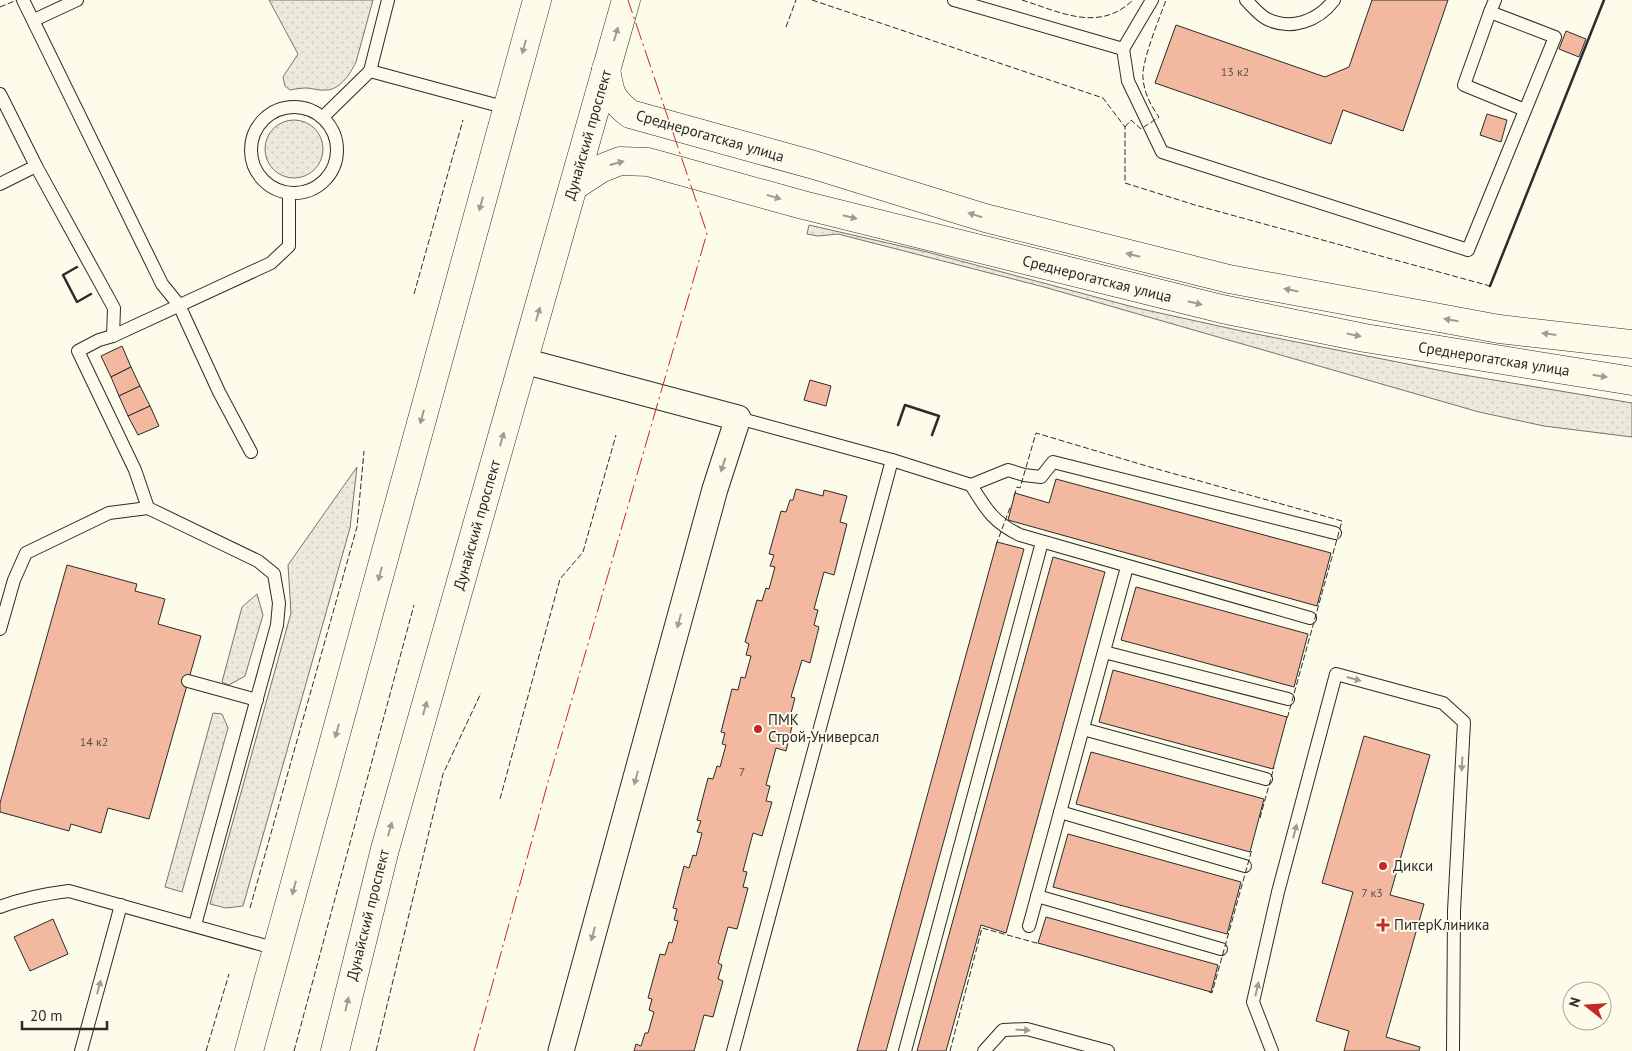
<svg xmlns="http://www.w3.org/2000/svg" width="1632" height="1051" font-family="'PT Sans',sans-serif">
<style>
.grass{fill:url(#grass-dots);stroke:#74746e}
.building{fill:#f2b8a0;stroke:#2b2b2b}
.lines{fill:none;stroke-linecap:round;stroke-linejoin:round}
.service-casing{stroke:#2b2b2b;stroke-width:14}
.minor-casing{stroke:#2b2b2b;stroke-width:27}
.tertiary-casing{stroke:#2b2b2b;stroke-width:29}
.secondary-casing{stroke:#2b2b2b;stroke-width:29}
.service{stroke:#fdfbea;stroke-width:12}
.minor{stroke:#fdfbea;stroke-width:25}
.tertiary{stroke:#fdfbea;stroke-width:28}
.secondary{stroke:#fdfbea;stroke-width:28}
.fence{stroke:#2b2b2b;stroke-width:1;stroke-dasharray:6 2.5;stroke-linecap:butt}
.wall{stroke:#2b2b2b;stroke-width:2.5}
.power{stroke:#c62828;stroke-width:1;stroke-dasharray:18 4 2.5 4;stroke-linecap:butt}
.oneway{fill:#9e9d94}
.poi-dot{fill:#c62828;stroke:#fdfbea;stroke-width:2}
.labels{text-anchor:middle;stroke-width:4;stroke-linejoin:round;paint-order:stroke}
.number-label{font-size:12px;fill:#5d4e48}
.street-label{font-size:15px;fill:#2b2b2b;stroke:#fdfbea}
.poi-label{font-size:15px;fill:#2b2b2b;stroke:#fdfbea;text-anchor:start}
</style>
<defs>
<pattern id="grass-dots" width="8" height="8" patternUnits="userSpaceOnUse" patternTransform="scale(1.25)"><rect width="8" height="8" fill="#ecebdb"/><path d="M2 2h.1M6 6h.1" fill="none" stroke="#cbcabc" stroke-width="1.8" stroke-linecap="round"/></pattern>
</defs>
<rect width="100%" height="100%" fill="#fdfbea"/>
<g class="grass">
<path d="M 269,0 L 373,0 L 356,62 C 350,74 340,90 326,90 C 319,91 312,88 306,88 C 301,88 295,89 290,90 L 285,86 L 283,77 L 298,54 Z"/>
<circle cx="294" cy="149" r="29"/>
<polygon points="809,225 927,252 1137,308 1246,332 1458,374 1632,403 1632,437 1544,426 1479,412 1044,287 838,234 818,236 807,234"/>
<polygon points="357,467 350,528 243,906 226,908 210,904 291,613 288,565"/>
<polygon points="257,594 263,615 245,676 229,685 222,682 242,607"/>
<polygon points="213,713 222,714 228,728 182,892 165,887"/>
</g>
<g class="building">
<polygon points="1372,0 1448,0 1403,131 1343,110 1331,144 1155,83 1176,25 1325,77 1349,67"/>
<polygon points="1566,31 1586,39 1579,57 1559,49"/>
<polygon points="1487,114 1507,120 1501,142 1480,135"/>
<polygon points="122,346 131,367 111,377 101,356"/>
<polygon points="131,367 140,386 119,396 111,377"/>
<polygon points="810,380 831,386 826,406 804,400"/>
<polygon points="140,386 150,406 128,416 119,396"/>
<polygon points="150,406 159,426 138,435 128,416"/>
<polygon points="1056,479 1331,553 1317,606 1008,520 1015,493 1049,503"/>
<polygon points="796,489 823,496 824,490 847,496 840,522 847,524 834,575 824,572 814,609 818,610 814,625 819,627 810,663 802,660 791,697 795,698 791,713 795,714 786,751 776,748 766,785 770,786 766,801 772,802 762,836 753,833 743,871 747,872 743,887 748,888 737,929 728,927 718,963 722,965 718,979 723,981 713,1017 704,1015 694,1051 634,1051 636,1044 641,1046 645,1033 648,1033 654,1012 649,1010 652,999 648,998 660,954 665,955 669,942 672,943 678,921 674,920 677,909 673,908 684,866 689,868 693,855 696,856 702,833 697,832 701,821 697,820 708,778 713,779 717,766 720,767 726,745 722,744 725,733 721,732 732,689 738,690 741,677 745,678 751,656 746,655 749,644 745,642 757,600 762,601 766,588 769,589 775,567 770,566 774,555 769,554 781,511 786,512 790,500 793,500"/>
<polygon points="997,542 1024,549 886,1051 857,1051"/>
<polygon points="1053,557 1105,572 1006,933 981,925 946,1051 917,1051"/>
<polygon points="67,565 137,584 135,591 165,599 158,624 201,636 149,819 108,808 101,833 71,824 69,831 0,812 0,803"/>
<polygon points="1136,587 1308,634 1294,687 1121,640"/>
<polygon points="1113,670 1287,717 1273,769 1099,722"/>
<polygon points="1364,736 1430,755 1390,895 1424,904 1386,1037 1420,1047 1419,1051 1344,1051 1349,1031 1316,1021 1353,892 1322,883"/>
<polygon points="1091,752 1264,799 1250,852 1076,804"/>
<polygon points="1068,834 1241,882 1227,934 1053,887"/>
<polygon points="1046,917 1218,965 1211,992 1038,943"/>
<polygon points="53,919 68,954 30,971 14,937"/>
</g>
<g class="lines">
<g class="service-casing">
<g id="service">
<polyline points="23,0 162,284 179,305 219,392 251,452"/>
<polyline points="954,0 1123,49 1152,0"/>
<path d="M 1246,0 C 1252,6 1259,15 1267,19 C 1291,31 1318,21 1334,0"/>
<polyline points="1490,12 1464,85 1525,110"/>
<polyline points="34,20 77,0"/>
<polyline points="1123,49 1128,81 1162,152 1468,250 1555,37 1490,12 1495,0"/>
<polyline points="370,71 507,108"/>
<polyline points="0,94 36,166 114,308 113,336"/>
<circle cx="294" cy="150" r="43"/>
<polyline points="323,117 370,71 388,0"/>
<polyline points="0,184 36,166"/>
<polyline points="738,418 892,460 971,485 1008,470 1024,475 1041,477 1053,462 1335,533"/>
<path d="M 971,485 C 986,509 993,522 1020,535 L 1310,618"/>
<polyline points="148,508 258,561 274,574 279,603 277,625 195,925"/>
<polyline points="0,629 14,580 26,553 109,513 148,508 135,470 78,351 99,340 113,336 271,263 289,246 289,193"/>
<polyline points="1104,652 1288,699"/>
<polyline points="188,681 257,700"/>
<polyline points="1083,729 1266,779"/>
<polyline points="1060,812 1245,866"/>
<polyline points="1037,896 1221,949"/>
<path d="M 0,907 C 23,898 45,894 69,891 L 277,949"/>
<polyline points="1029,926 1127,567"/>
<polyline points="81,1051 121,905"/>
<polyline points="733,1051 892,460"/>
<polyline points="905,1051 1042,542"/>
<polyline points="984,1051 1003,1030 1027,1029 1108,1051"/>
<polyline points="1272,1051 1253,1002 1278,892 1336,674 1443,703 1464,722 1454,911 1453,1051"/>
</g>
</g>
<g class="minor-casing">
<polyline id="minor" points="524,361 738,418 715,489 561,1051"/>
</g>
<g class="tertiary-casing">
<g id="tertiary">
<path d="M 606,69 C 610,93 610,98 630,114 L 814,165 L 985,218 L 1229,279 L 1499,329 L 1632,344"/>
<polyline points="574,186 600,169 620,161 648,162 803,205 1222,309 1365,338 1632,381"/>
</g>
</g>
<g class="secondary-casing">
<g id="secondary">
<polyline points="249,1051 537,0"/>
<polyline points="335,1051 385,849 626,0"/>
</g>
</g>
<use href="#service" class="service"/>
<use href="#minor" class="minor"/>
<use href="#tertiary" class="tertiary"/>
<use href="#secondary" class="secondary"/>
<g class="fence">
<polyline points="812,0 1103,98 1125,127 1125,183 1195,205 1490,286"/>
<path d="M 1022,0 C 1060,12 1099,33 1133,0"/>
<polyline points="0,7 17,0"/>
<polyline points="786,27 796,0"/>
<path d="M 1125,127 L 1131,120 L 1141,129 L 1159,117 C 1151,106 1144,93 1143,78 C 1141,62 1160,17 1166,0"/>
<polyline points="414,294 463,120"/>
<polyline points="1014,496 1017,487 1020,488 1036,433 1150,467 1342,521 1287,719"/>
<polyline points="996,545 1011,505"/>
<polyline points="500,799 560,579 583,552 616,435"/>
<polyline points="1260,818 1274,767"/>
<polyline points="250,908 357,527 364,451"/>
<polyline points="1209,992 1212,993 1252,849"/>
<polyline points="206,1051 229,974"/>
<polyline points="294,1051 414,605"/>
<polyline points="376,1051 443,774 481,693"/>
<polyline points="950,1051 982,928 1040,944"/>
</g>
<g class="wall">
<polyline points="77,267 63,275 77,302 91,294"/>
<polyline points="1490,286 1604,0"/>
<polyline points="898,425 905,405 939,416 932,435"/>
</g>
<polyline class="power" points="474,1051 548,782 707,233 628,0"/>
</g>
<defs><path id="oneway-solid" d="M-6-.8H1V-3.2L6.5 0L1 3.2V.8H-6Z" transform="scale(1.25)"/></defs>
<g class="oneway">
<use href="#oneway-solid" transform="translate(616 34) rotate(-74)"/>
<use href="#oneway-solid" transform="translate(524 47) rotate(105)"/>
<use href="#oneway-solid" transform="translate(617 163) rotate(-15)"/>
<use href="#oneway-solid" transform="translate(774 197) rotate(16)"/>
<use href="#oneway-solid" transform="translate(481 204) rotate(105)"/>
<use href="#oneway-solid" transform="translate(975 215) rotate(-163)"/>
<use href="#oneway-solid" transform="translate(850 217) rotate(14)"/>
<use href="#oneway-solid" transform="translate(1133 255) rotate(-166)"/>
<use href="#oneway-solid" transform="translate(1291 290) rotate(-169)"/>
<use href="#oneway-solid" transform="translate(1195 303) rotate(14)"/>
<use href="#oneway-solid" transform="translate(538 314) rotate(-74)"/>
<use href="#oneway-solid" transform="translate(1451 320) rotate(-170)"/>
<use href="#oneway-solid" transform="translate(1549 334) rotate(-173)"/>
<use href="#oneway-solid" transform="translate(1354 335) rotate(11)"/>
<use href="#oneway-solid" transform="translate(1600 376) rotate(9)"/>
<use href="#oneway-solid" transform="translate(422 417) rotate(105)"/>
<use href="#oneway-solid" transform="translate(502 439) rotate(-74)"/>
<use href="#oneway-solid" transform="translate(723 465) rotate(108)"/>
<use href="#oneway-solid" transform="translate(380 574) rotate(105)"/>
<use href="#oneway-solid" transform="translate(679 621) rotate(105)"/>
<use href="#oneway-solid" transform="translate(1354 679) rotate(15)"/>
<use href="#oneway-solid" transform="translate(425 708) rotate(-74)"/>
<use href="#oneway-solid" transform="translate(337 731) rotate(105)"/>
<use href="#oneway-solid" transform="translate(1462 764) rotate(93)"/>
<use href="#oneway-solid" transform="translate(636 778) rotate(105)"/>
<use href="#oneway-solid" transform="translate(390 829) rotate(-74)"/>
<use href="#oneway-solid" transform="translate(1295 831) rotate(-75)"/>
<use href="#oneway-solid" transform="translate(294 888) rotate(105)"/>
<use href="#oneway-solid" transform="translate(593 934) rotate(105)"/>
<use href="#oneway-solid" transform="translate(99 987) rotate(-75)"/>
<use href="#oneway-solid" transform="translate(1257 989) rotate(-77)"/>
<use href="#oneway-solid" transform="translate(347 1004) rotate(-77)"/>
<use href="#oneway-solid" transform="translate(1023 1030) rotate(3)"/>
</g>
<g class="poi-dot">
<circle cx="758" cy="729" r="5"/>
<circle cx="1383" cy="866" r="5"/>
<path d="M1380.5 917.5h5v5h5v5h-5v5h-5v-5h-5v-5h5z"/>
</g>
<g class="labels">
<g class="number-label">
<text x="1235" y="76">13 к2</text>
<text x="94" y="746">14 к2</text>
<text x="742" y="776">7</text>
<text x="1372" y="897">7 к3</text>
</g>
<g class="street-label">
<text transform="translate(588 135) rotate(-74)" y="5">Дунайский проспект</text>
<text transform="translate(710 136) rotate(16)" y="5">Среднерогатская улица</text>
<text transform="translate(1097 279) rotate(14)" y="5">Среднерогатская улица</text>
<text transform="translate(1494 359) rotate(9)" y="5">Среднерогатская улица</text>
<text transform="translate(477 525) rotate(-74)" y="5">Дунайский проспект</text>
<text transform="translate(368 915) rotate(-76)" y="5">Дунайский проспект</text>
</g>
<g class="poi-label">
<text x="768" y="725">ПМК<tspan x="768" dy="17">Строй-Универсал</tspan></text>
<text x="1393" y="871">Дикси</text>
<text x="1394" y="930">ПитерКлиника</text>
</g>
</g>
<g transform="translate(1587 1006) rotate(287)"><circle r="24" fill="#fdfbea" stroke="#a9a89e"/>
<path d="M0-4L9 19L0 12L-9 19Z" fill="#c62828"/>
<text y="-8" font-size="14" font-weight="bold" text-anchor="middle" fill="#2b2b2b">N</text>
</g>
<path d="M22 1021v8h85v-8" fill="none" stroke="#2b2b2b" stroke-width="2.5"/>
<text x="30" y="1021" font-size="15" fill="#2b2b2b" stroke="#fdfbea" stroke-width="4" paint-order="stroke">20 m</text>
</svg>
